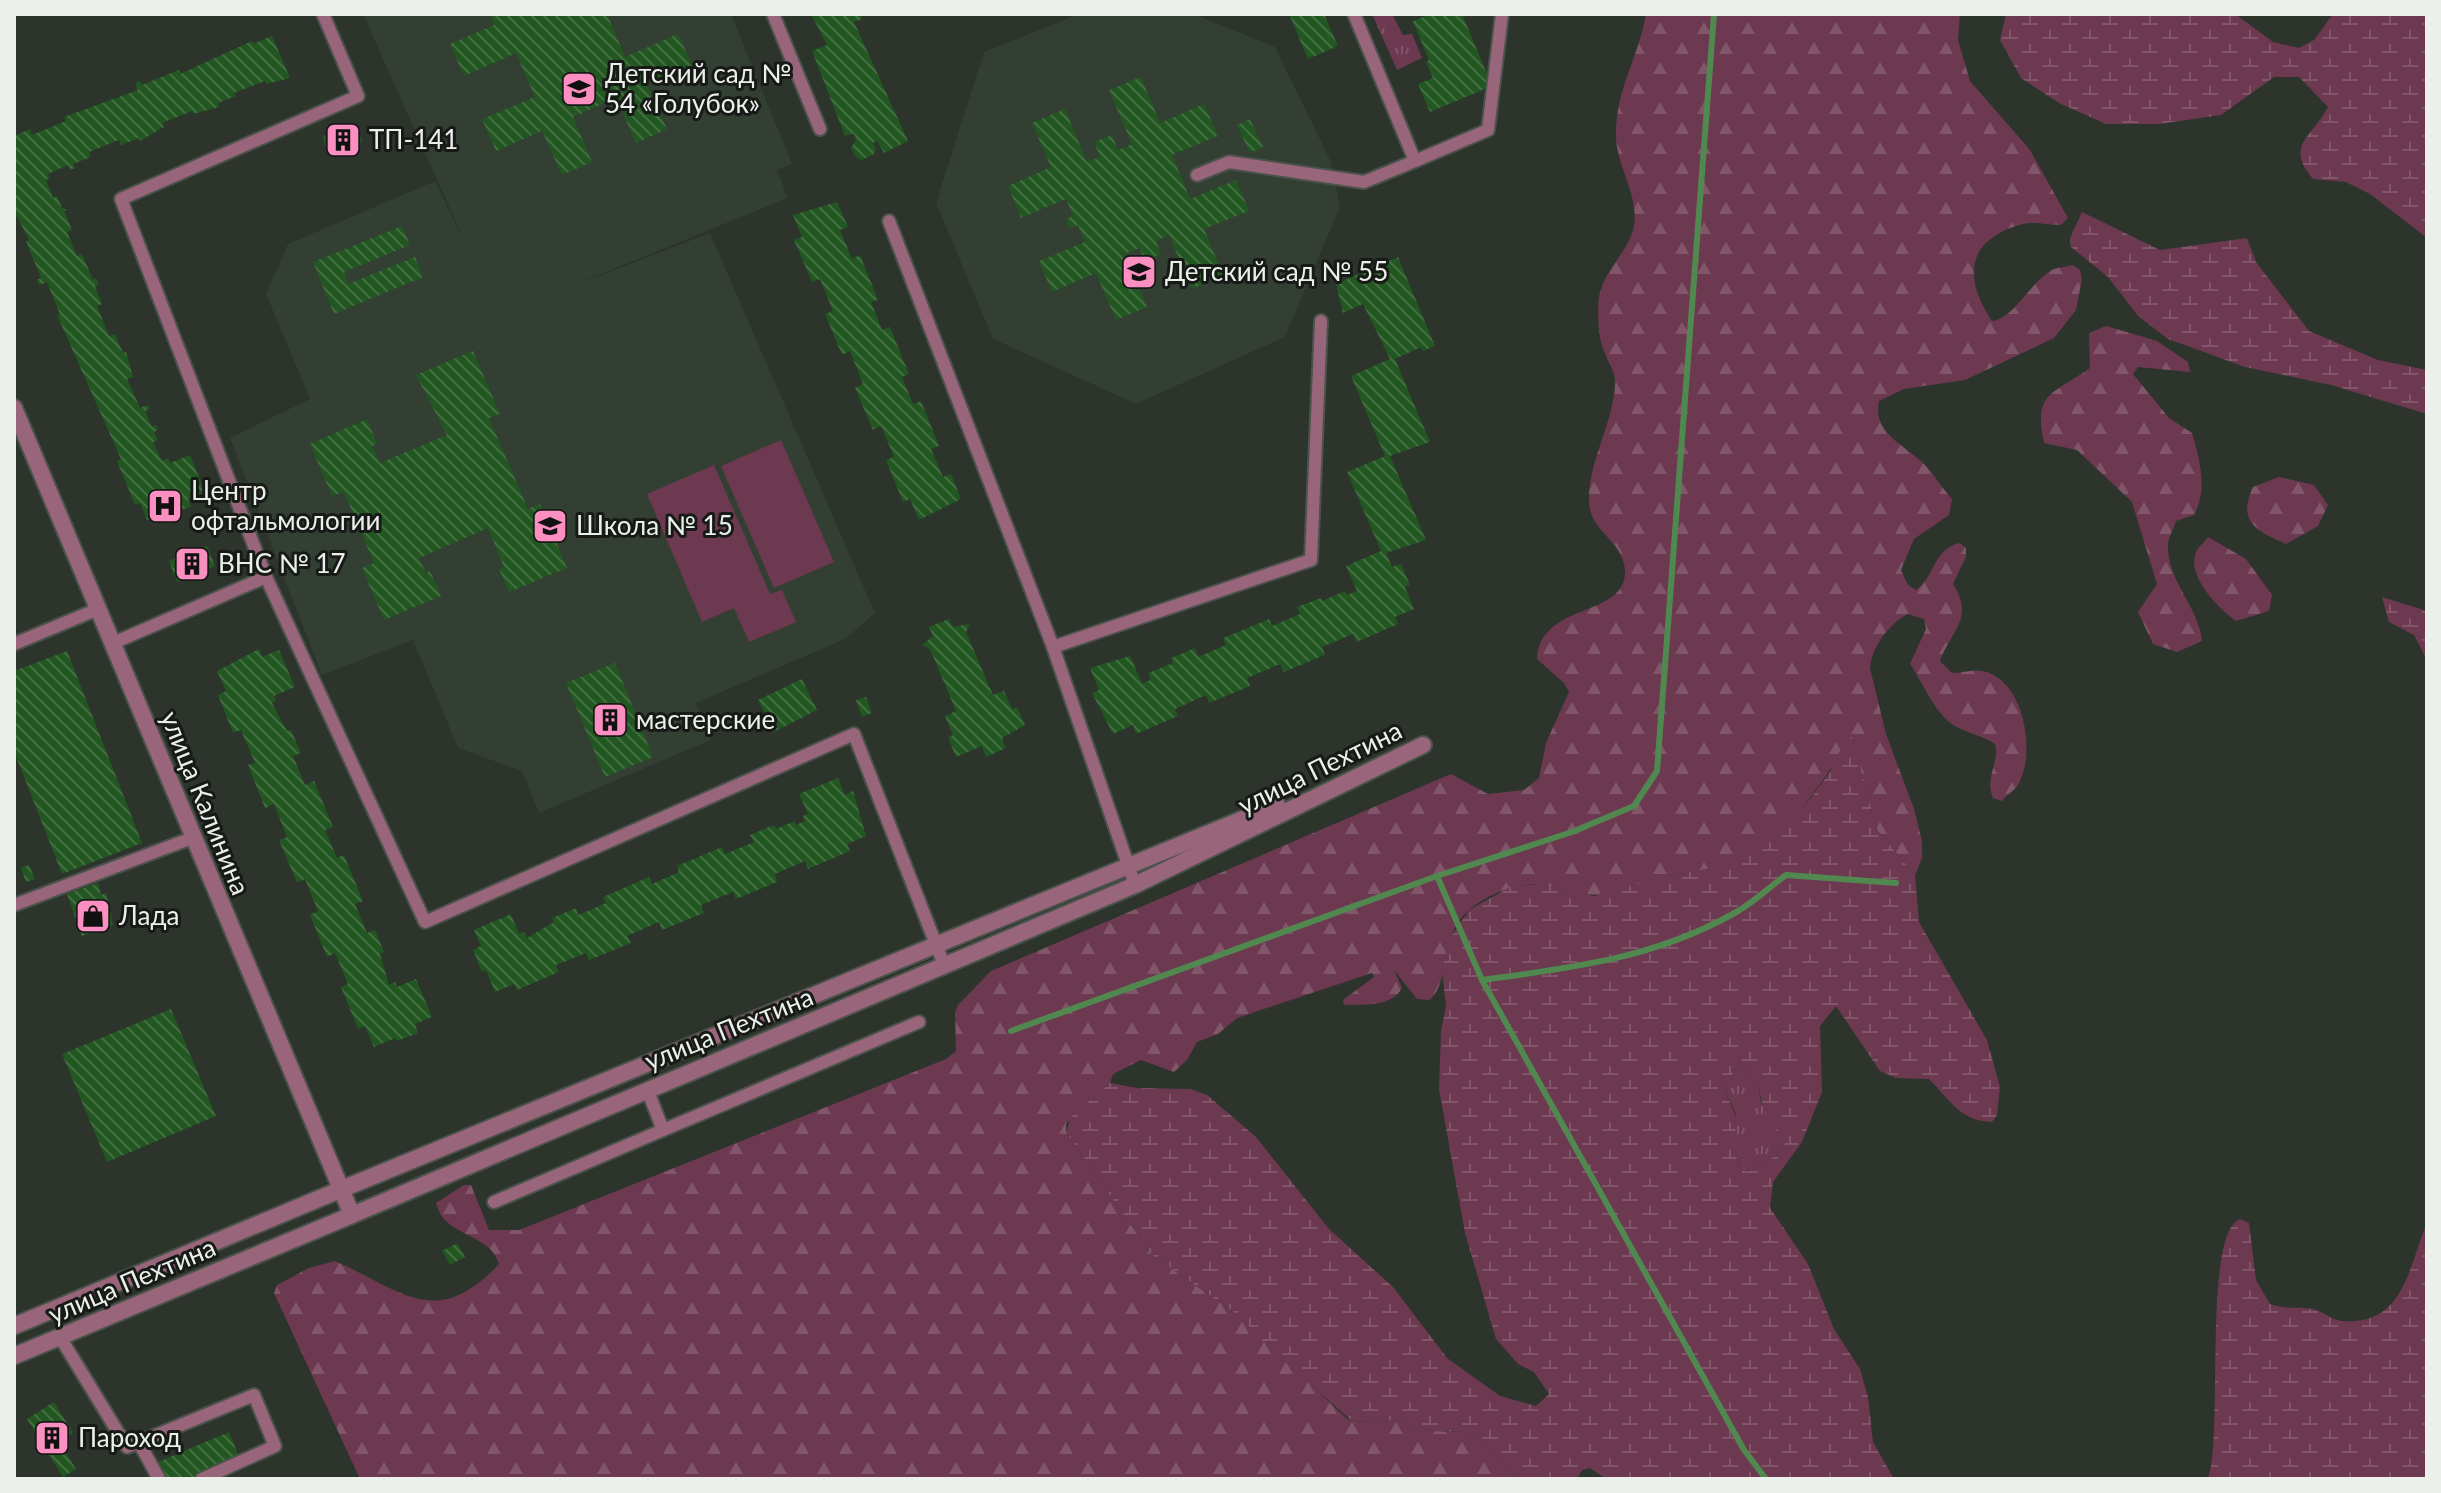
<svg xmlns="http://www.w3.org/2000/svg" width="2441" height="1493" font-family="Lato,sans-serif">
<style>
.built{fill:#333f32}
.grass{fill:url(#grass-tufts)}
.forest{fill:url(#forest-firs)}
.wetland{fill:url(#wetland-marsh);fill-rule:evenodd}
.pitch{fill:#6c3951}
.lines{fill:none;stroke-linecap:round;stroke-linejoin:round}
.stream{stroke:#51884f;stroke-width:6}
.building{fill:url(#building-back-hatch)}
.service-casing{stroke:#4b524b;stroke-width:16}
.minor-casing{stroke:#4b524b;stroke-width:20}
.tertiary-casing{stroke:#4b524b;stroke-width:20}
.service{stroke:#99657b;stroke-width:12}
.minor{stroke:#99657b;stroke-width:16}
.tertiary{stroke:#99657b;stroke-width:16}
.labels{text-anchor:middle;stroke-width:6;stroke-linejoin:round;paint-order:stroke}
.poi-label{font-size:26px;fill:#ebf0eb;stroke:#171a17;text-anchor:start}
.street-label{font-size:26px;fill:#ebf0eb;stroke:#171a17}
</style>
<defs>
<pattern id="grass-tufts" width="24" height="20" patternUnits="userSpaceOnUse" patternTransform="scale(2)"><rect width="24" height="20" fill="#6c3951"/><path d="M3 7l-1-3M5 7V3M7 7l1-3M15 17l-1-3M17 17v-4M19 17l1-3" fill="none" stroke="#81566a"/></pattern>
<pattern id="forest-firs" width="22" height="20" patternUnits="userSpaceOnUse" patternTransform="scale(2)"><rect width="22" height="20" fill="#6c3951"/><path d="M5 1l3.5 6h-7zM16 11l3.5 6h-7z" fill="#81566a"/></pattern>
<pattern id="wetland-marsh" width="20" height="14" patternUnits="userSpaceOnUse" patternTransform="scale(2)"><rect width="20" height="14" fill="#6c3951"/><path d="M1 5h8M5 5V1M11 12h8M15 12V8" fill="none" stroke="#81566a"/></pattern>
<pattern id="building-back-hatch" width="6" height="6" patternUnits="userSpaceOnUse" patternTransform="scale(2)"><rect width="6" height="6" fill="#225721"/><path d="M-1 5l2 2M0 0l6 6M5-1l2 2" fill="none" stroke="#426f41"/></pattern>
</defs>
<rect width="100%" height="100%" fill="#2c342c"/>
<g class="built">
<polygon points="363,14 731,14 792,164 777,170 788,198 562,290 710,233 875,613 845,639 696,703 711,740 539,813 522,771 458,748 413,640 322,675 230,438 310,399 266,294 288,244 435,181 467,247"/>
<polygon points="1079,14 1193,14 1275,47 1330,160 1340,207 1285,337 1136,404 993,339 936,203 984,52"/>
</g>
<g class="grass">
<polygon points="1392,14 1403,35 1412,34 1422,58 1397,70 1373,16"/>
<polygon points="1740,1062 1758,1086 1761,1102 1785,1144 1774,1157 1748,1172 1740,1167 1732,1141 1736,1114 1724,1089"/>
</g>
<g class="forest">
<path d="M 1646,14 L 1960,14 L 1958,40 L 1970,81 L 2030,150 L 2068,218 L 2061,225 C 2050,225 2034,221 2023,224 C 1967,239 1962,276 1992,321 C 2014,319 2031,280 2054,269 C 2060,267 2067,267 2073,265 L 2080,270 L 2082,279 L 2076,310 L 2054,338 L 1965,380 L 1904,389 L 1879,401 C 1872,433 1905,445 1924,464 C 1934,474 1942,488 1952,499 L 1949,515 L 1914,539 L 1901,570 L 1908,585 L 1916,590 C 1935,577 1933,549 1960,543 L 1966,548 L 1966,557 L 1953,584 C 1975,618 1951,631 1940,661 L 1952,673 C 1962,673 1973,669 1983,671 C 2024,680 2036,751 2019,783 C 2015,791 2007,794 2002,801 L 1993,798 C 1984,778 2000,763 1995,744 C 1982,735 1969,734 1955,726 C 1934,713 1924,684 1910,664 L 1926,629 L 1924,619 L 1908,614 C 1889,624 1872,646 1870,668 L 1886,734 L 1914,809 L 1922,841 L 1922,858 L 1915,875 L 1877,830 L 1852,738 C 1820,783 1787,842 1732,864 C 1709,873 1684,871 1661,878 C 1641,883 1618,894 1597,895 C 1581,896 1560,887 1544,885 C 1520,881 1488,894 1470,909 C 1437,937 1452,979 1430,1000 L 1417,999 L 1394,970 L 1402,988 C 1391,1008 1362,1004 1344,1005 L 1343,1000 L 1374,977 L 1372,973 L 1237,1018 L 1218,1034 L 1197,1042 L 1187,1060 L 1174,1072 L 1141,1060 L 1113,1074 L 1110,1083 L 1066,1124 L 1066,1132 L 1152,1255 L 1238,1315 L 1346,1418 L 1353,1422 L 1398,1420 L 1432,1431 L 1466,1432 L 1488,1447 L 1520,1479 L 360,1479 L 274,1293 L 277,1285 L 309,1268 L 335,1261 C 403,1291 436,1331 499,1264 C 490,1232 444,1238 436,1203 L 464,1185 L 471,1185 L 489,1230 L 519,1230 L 946,1059 L 956,1051 L 955,1013 L 958,1005 L 991,971 L 1451,774 L 1488,794 L 1524,790 L 1539,778 L 1546,743 L 1569,692 L 1564,683 L 1537,659 C 1540,602 1625,618 1625,572 C 1625,542 1591,532 1589,504 C 1587,463 1613,425 1615,385 C 1616,371 1608,363 1604,351 C 1598,337 1597,312 1599,297 C 1604,269 1629,252 1634,226 C 1639,194 1617,168 1616,137 C 1615,90 1639,57 1646,14 Z"/>
<path d="M 2106,326 L 2157,341 L 2188,362 L 2190,372 L 2138,367 L 2133,374 L 2169,418 L 2192,433 C 2200,460 2208,490 2194,515 L 2176,521 C 2174,528 2168,538 2168,545 C 2167,581 2199,607 2202,641 L 2177,652 L 2153,644 L 2138,612 L 2157,584 L 2132,502 L 2077,450 L 2044,443 C 2033,392 2052,395 2090,368 L 2089,333 Z"/>
<path d="M 2279,477 L 2314,485 L 2328,505 L 2318,526 L 2286,544 C 2256,531 2237,522 2253,487 Z"/>
<path d="M 2208,537 L 2246,559 L 2272,595 L 2269,611 L 2236,621 C 2219,609 2186,576 2196,552 C 2198,547 2205,542 2208,537 Z"/>
</g>
<g class="wetland">
<path d="M 2006,14 L 2235,14 L 2273,42 L 2299,48 L 2314,40 L 2333,14 L 2427,14 L 2427,238 L 2370,194 L 2346,182 L 2313,179 C 2284,145 2312,138 2328,107 L 2299,77 L 2274,77 L 2221,115 L 2159,124 L 2106,124 L 2059,103 L 2021,78 L 2000,40 Z"/>
<polygon points="2082,212 2160,250 2247,238 2256,262 2309,331 2378,360 2427,370 2427,414 2331,385 2245,367 2168,339 2138,316 2108,277 2071,247 2070,238"/>
<polygon points="2382,597 2427,611 2427,660 2414,635 2389,622"/>
<path d="M 1852,737 L 1877,830 L 1915,875 L 1919,922 L 1987,1040 L 2000,1087 L 1997,1115 L 1992,1122 C 1960,1121 1950,1100 1929,1079 L 1896,1078 L 1880,1071 L 1836,1006 L 1820,1026 L 1822,1092 L 1802,1142 L 1773,1182 L 1770,1208 L 1808,1264 L 1834,1329 L 1860,1369 L 1868,1397 L 1873,1442 L 1894,1479 L 1606,1479 L 1590,1468 L 1582,1470 L 1577,1479 L 1520,1479 L 1488,1447 L 1466,1432 L 1432,1431 L 1398,1420 L 1353,1422 L 1275,1353 L 1238,1315 L 1152,1255 L 1066,1132 L 1071,1117 L 1110,1083 L 1137,1088 L 1191,1089 L 1207,1095 L 1256,1137 L 1329,1229 L 1393,1287 L 1447,1358 L 1500,1396 L 1536,1406 L 1549,1394 L 1534,1372 L 1518,1364 L 1496,1339 L 1465,1233 L 1439,1089 L 1441,1031 L 1446,1006 L 1442,970 L 1450,938 L 1469,910 L 1512,886 L 1541,884 L 1594,896 L 1663,877 L 1732,864 L 1783,828 L 1810,799 L 1830,772 L 1844,742 ZM 1740,1062 L 1758,1086 L 1764,1110 L 1785,1144 L 1774,1157 L 1748,1172 L 1740,1167 C 1732,1145 1734,1140 1737,1119 L 1724,1089 Z"/>
<path d="M 2240,1219 L 2249,1223 L 2256,1280 L 2270,1304 C 2285,1310 2298,1306 2313,1309 C 2324,1312 2332,1320 2342,1321 C 2404,1326 2408,1268 2427,1223 L 2427,1479 L 2208,1479 C 2224,1434 2202,1234 2240,1219 Z"/>
</g>
<g class="pitch">
<polygon points="781,440 834,562 774,588 721,466"/>
<polygon points="714,465 770,594 782,590 796,622 749,642 734,608 702,622 647,494"/>
</g>
<g class="lines">
<g class="stream">
<path d="M 1437,876 L 1482,980 C 1570,968 1651,959 1731,915 C 1751,905 1768,888 1786,875 L 1896,883"/>
<polyline points="1482,980 1744,1450 1766,1479"/>
<polyline points="1011,1031 1437,876 1572,832 1634,806 1657,771 1714,14"/>
</g>
</g>
<g class="building">
<polygon points="490,14 607,14 625,57 678,34 692,65 647,85 667,129 636,143 616,98 573,117 592,162 562,175 542,131 496,151 482,119 535,97 516,53 464,76 450,44 494,25"/>
<polygon points="811,14 860,14 862,19 854,22 908,141 884,153 877,141 873,143 876,149 873,155 861,160 856,157 851,148 856,139 854,134 845,136 812,51 827,45"/>
<polygon points="1289,14 1324,14 1338,46 1308,59"/>
<polygon points="1431,14 1462,14 1492,86 1430,112 1418,84 1433,78 1426,62 1429,60 1413,21"/>
<polygon points="272,36 290,78 266,84 265,81 234,93 236,96 218,103 219,107 193,114 192,111 162,123 164,127 140,141 139,138 121,145 119,140 89,152 91,157 73,164 75,168 70,170 68,165 48,174 50,178 46,180 53,198 57,196 62,208 67,210 64,211 72,230 67,232 77,256 82,254 93,280 96,278 99,285 95,286 102,304 97,306 109,336 115,334 123,353 126,352 133,377 127,379 140,408 148,405 150,409 145,411 152,427 156,425 158,430 154,432 158,440 153,442 162,461 168,458 170,463 190,455 205,492 188,499 191,507 147,520 140,503 135,505 117,461 121,459 57,315 60,314 47,282 39,285 37,280 41,278 26,241 29,240 14,210 14,136 30,129 32,135 66,121 64,117 138,90 135,83 140,81 142,85 179,70 180,74 252,41 253,44"/>
<polygon points="1141,77 1160,123 1204,104 1218,136 1172,155 1190,199 1236,180 1249,211 1204,229 1223,275 1192,289 1169,235 1156,241 1161,254 1145,261 1139,248 1125,254 1147,307 1116,320 1096,273 1052,292 1039,261 1085,242 1078,225 1070,228 1066,219 1073,216 1066,199 1021,218 1008,186 1051,167 1032,123 1065,109 1087,162 1100,157 1094,142 1112,135 1118,150 1132,144 1109,90"/>
<polygon points="1250,119 1263,147 1250,153 1237,125"/>
<polygon points="355,123 363,142 330,156 322,137"/>
<polygon points="837,202 848,227 840,230 852,259 860,255 878,300 871,302 882,330 890,327 909,374 902,377 913,404 921,401 939,446 931,449 943,477 951,474 961,499 919,520 910,499 903,502 886,460 894,457 881,426 873,430 855,388 863,384 850,351 842,355 825,314 833,311 820,279 812,282 794,240 802,237 793,215"/>
<polygon points="402,226 410,245 344,272 348,284 415,257 423,277 334,314 313,262"/>
<polygon points="1398,257 1435,346 1423,351 1421,347 1395,359 1430,442 1390,456 1426,540 1386,553 1392,567 1401,564 1410,585 1405,587 1414,609 1395,617 1398,624 1357,642 1353,634 1322,647 1325,655 1284,672 1280,664 1247,678 1250,686 1209,703 1206,695 1175,709 1178,716 1136,734 1133,725 1113,734 1092,693 1099,690 1090,668 1130,656 1142,683 1151,680 1148,673 1173,663 1171,658 1195,648 1198,657 1226,645 1223,638 1269,619 1272,626 1300,614 1297,607 1321,598 1322,601 1345,591 1347,595 1357,591 1346,566 1381,551 1347,472 1385,456 1351,376 1390,359 1363,304 1343,313 1336,284"/>
<polygon points="473,351 500,414 489,418 528,509 540,504 567,568 509,592 499,569 504,567 488,528 419,558 426,573 430,571 441,596 384,620 362,568 374,563 344,492 332,496 310,444 367,419 377,444 372,446 380,463 447,435 416,375"/>
<polygon points="207,546 215,566 177,582 169,561"/>
<polygon points="949,619 953,627 970,624 966,632 993,695 1004,691 1012,709 1017,707 1025,725 1002,738 1006,748 986,757 982,746 956,757 948,737 953,735 945,716 956,711 930,649 922,645 933,636 929,627"/>
<polygon points="259,649 262,657 279,650 295,687 274,696 276,701 272,703 287,731 291,730 301,753 293,756 305,785 314,781 333,827 325,830 337,858 344,855 363,901 355,904 367,933 375,930 384,952 380,954 389,985 395,982 397,987 416,979 432,1017 415,1024 418,1033 397,1041 395,1038 374,1047 365,1026 358,1029 341,987 348,984 335,953 327,957 310,915 318,911 305,879 297,883 279,840 287,837 274,804 265,808 248,765 255,763 241,730 233,733 218,695 226,691 217,671"/>
<polygon points="67,651 142,843 62,874 14,751 14,671"/>
<polygon points="615,663 653,757 605,777 566,683"/>
<polygon points="802,679 817,710 774,732 758,700"/>
<polygon points="866,697 872,713 862,717 856,700"/>
<polygon points="838,778 845,795 853,791 866,836 847,844 850,851 808,869 805,861 775,874 777,882 736,899 733,892 701,905 704,913 662,930 659,922 627,936 631,943 589,960 586,953 556,965 559,972 517,990 514,984 495,992 486,970 482,972 473,950 481,946 474,930 511,914 519,934 524,932 527,938 554,922 552,918 576,908 578,915 606,903 603,897 649,877 652,884 679,872 677,866 722,847 725,854 754,842 750,835 774,825 776,829 795,821 796,825 805,821 803,816 808,814 799,794"/>
<polygon points="29,865 35,879 26,882 21,868"/>
<polygon points="98,883 101,895 106,893 113,925 82,936 67,894"/>
<polygon points="171,1009 216,1116 107,1162 62,1054"/>
<polygon points="457,1243 465,1257 450,1265 442,1251"/>
<polygon points="54,1402 73,1433 59,1442 76,1469 63,1477 27,1419"/>
<polygon points="229,1432 240,1459 193,1479 166,1479 158,1462"/>
</g>
<g class="lines">
<g class="service-casing">
<g id="service">
<polyline points="323,14 358,96 121,199 266,577 425,922 854,734 944,965"/>
<polyline points="773,14 820,129"/>
<polyline points="1415,161 1488,130 1502,14"/>
<polyline points="1197,175 1229,162 1364,182 1415,161 1354,14"/>
<polyline points="889,221 1053,647 1135,885"/>
<polyline points="113,643 266,577"/>
<polyline points="14,644 98,609"/>
<polyline points="1053,647 1311,560 1321,321"/>
<polyline points="14,905 192,838"/>
<polyline points="647,1089 663,1130 919,1022"/>
<polyline points="494,1202 663,1130"/>
<polyline points="60,1337 127,1447 254,1395 275,1446 202,1479"/>
<polyline points="138,1441 159,1479"/>
</g>
</g>
<g class="minor-casing">
<g id="minor">
<polyline points="342,1189 1277,805"/>
<polyline points="352,1215 1135,885 1423,745"/>
</g>
</g>
<g class="tertiary-casing">
<g id="tertiary">
<polyline points="14,408 352,1215 14,1356"/>
<polyline points="14,1326 342,1189"/>
</g>
</g>
<use href="#service" class="service"/>
<use href="#minor" class="minor"/>
<use href="#tertiary" class="tertiary"/>
</g>
<defs>
<g id="school-square" transform="scale(1.8)"><rect x="-9" y="-9" width="18" height="18" rx="4" fill="#fc8fc1" stroke="#171a17"/><path d="M0-5L7-2L0 1L-7-2ZM-4 1L0 2.5L4 1V4Q0 6-4 4Z" fill="#111"/></g>
<g id="building-square" transform="scale(1.8)"><rect x="-9" y="-9" width="18" height="18" rx="4" fill="#fc8fc1" stroke="#171a17"/><path d="M-4-6H4V6H1V3H-1V6H-4ZM-2.5-4.3h1.7v1.8h-1.7ZM.8-4.3h1.7v1.8H.8ZM-2.5-1h1.7V.8h-1.7ZM.8-1h1.7V.8H.8Z" fill="#111"/></g>
<g id="hospital-square" transform="scale(1.8)"><rect x="-9" y="-9" width="18" height="18" rx="4" fill="#fc8fc1" stroke="#171a17"/><path d="M-5-5h3v3.5h4V-5h3V5h-3V1.5h-4V5h-3Z" fill="#111"/></g>
<g id="shop-square" transform="scale(1.8)"><rect x="-9" y="-9" width="18" height="18" rx="4" fill="#fc8fc1" stroke="#171a17"/><path d="M-5-2.5h2.3a2.7 3.5 0 0 1 5.4 0H5L5.5 6h-11ZM-1.5-2.5h3a1.5 2.3 0 0 0-3 0Z" fill="#111"/></g>
</defs>
<g fill-rule="evenodd">
<use href="#school-square" x="579" y="89"/>
<use href="#building-square" x="343" y="140"/>
<use href="#school-square" x="1139" y="272"/>
<use href="#hospital-square" x="165" y="506"/>
<use href="#school-square" x="550" y="526"/>
<use href="#building-square" x="192" y="564"/>
<use href="#building-square" x="610" y="720"/>
<use href="#shop-square" x="93" y="916"/>
<use href="#building-square" x="52" y="1438"/>
</g>
<g class="labels">
<g class="poi-label">
<text x="605" y="83">Детский сад №<tspan x="605" dy="30">54 «Голубок»</tspan></text>
<text x="369" y="149">ТП-141</text>
<text x="1165" y="281">Детский сад № 55</text>
<text x="191" y="500">Центр<tspan x="191" dy="30">офтальмологии</tspan></text>
<text x="576" y="535">Школа № 15</text>
<text x="218" y="573">ВНС № 17</text>
<text x="636" y="729">мастерские</text>
<text x="119" y="925">Лада</text>
<text x="78" y="1447">Пароход</text>
</g>
<g class="street-label">
<text transform="translate(1320 768) rotate(-26)" y="9">улица Пехтина</text>
<text transform="translate(205 803) rotate(68)" y="9">улица Калинина</text>
<text transform="translate(729 1029) rotate(-22)" y="9">улица Пехтина</text>
<text transform="translate(132 1281) rotate(-23)" y="9">улица Пехтина</text>
</g>
</g>
<rect width="2441" height="1493" fill="none" stroke="#ebf0eb" stroke-width="32"/>
</svg>
